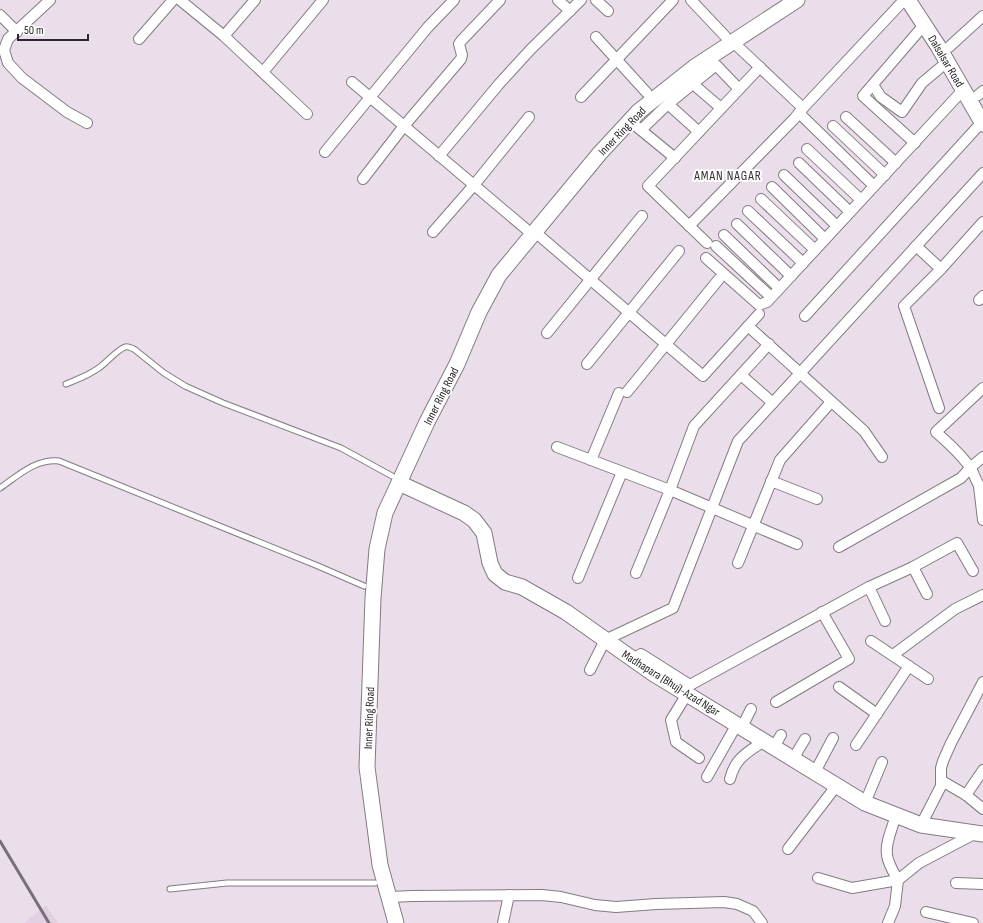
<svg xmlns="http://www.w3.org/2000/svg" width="983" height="923" font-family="'Sofia Sans Condensed',sans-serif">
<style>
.built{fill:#e2d1e2}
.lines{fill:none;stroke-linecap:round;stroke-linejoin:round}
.lane-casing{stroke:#847a84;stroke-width:7}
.street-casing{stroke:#847a84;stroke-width:12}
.secondary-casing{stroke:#847a84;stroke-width:17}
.lane{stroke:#fff;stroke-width:5}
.street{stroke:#fff;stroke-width:10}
.secondary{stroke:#fff;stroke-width:15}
.rail{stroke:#777078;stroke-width:3}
.labels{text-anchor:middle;stroke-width:4;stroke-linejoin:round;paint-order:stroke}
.street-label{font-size:12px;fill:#2a262b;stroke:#fff}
.neighbourhood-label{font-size:13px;letter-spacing:1px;fill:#372e37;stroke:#fff}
</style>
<rect width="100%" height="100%" fill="#eadeea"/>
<polygon class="built" points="46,905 58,923 24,923"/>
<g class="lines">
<g class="lane-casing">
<g id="lane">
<path d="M 66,384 C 78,379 90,375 100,367 C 107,362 117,350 125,347 C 128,346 131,348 134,349 L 164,373 L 185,386 L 223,403 L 341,448 L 392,476"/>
<path d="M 0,488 C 19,475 35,459 59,461 L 318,566 L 364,586"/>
<polyline points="170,889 227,883 375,883"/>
</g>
</g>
<g class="street-casing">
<g id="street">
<polyline points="50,0 8,39 4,50 8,63 22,78 67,112 87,123"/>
<polyline points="180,0 224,36 307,114"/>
<polyline points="558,0 570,11"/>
<polyline points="596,0 608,11"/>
<polyline points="691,0 725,36"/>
<polyline points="0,15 17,32"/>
<polyline points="224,36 255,0"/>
<polyline points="596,37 647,93"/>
<polyline points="139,39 173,0"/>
<polyline points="733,42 803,108"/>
<polyline points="949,47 983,16"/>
<polyline points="263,72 323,0"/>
<polyline points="352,82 526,229"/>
<polyline points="693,84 721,108"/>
<polyline points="873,85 881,97 902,112 922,83 947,62"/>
<polyline points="977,96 983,91"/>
<polyline points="581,97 673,0"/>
<polyline points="668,104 699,132"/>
<polyline points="799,113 874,186"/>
<polyline points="846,117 896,163"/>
<polyline points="636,126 675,158"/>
<polyline points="833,126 885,175"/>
<polyline points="641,130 668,104 716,65 739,89"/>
<polyline points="915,143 863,96 924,25"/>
<polyline points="807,149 861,200"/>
<polyline points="325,152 428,27 454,0"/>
<polyline points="439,156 499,84 531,49 581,0"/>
<polyline points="799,163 850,212"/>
<polyline points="784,175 837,226"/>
<polyline points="363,179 404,126 461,59 462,55 459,44 461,41 500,0"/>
<polyline points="772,187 825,239"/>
<polyline points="761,199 815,250"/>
<polyline points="748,211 803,263"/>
<polyline points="737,224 791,276"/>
<polyline points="689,226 794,119 803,108 904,0"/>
<polyline points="433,232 474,185 529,117"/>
<polyline points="535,232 703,376 759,314"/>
<polyline points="724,235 779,288"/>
<polyline points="707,243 648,186 760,67"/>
<polyline points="716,246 771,297"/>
<polyline points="916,246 941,269"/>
<polyline points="706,258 759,305 767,302 963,90"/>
<polyline points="979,300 983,296"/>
<polyline points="805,316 982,122"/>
<polyline points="748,326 864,431 882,457"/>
<polyline points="547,333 642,216"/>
<polyline points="587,364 679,251"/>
<polyline points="741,375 773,403"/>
<path d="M 983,388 L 936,432 C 948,443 960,453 969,466 C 975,473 975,483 983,490"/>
<polyline points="627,392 719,279"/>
<polyline points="939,408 904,306 941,269 983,222"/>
<polyline points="557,447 670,490 797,544"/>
<polyline points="591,460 619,393"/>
<polyline points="771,481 817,499"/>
<polyline points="979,486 983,520"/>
<polyline points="839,547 961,478 971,467 983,457"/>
<polyline points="738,563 780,460 831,402"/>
<polyline points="913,567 927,594"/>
<polyline points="636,573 670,490 694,426 769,344"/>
<polyline points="578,578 622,472"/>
<polyline points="869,587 885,621"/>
<polyline points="871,641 928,679"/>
<polyline points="893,655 955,609 983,595"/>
<polyline points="633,659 641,654 690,685 869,587 913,567 957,543 973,571"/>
<polyline points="590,670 605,640 673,608 738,441 983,173"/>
<polyline points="839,687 877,714"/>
<polyline points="687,694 671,720 676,742 699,758"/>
<polyline points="776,702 849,659 822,612"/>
<polyline points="742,727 751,709"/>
<polyline points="856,745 909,666"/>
<polyline points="774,747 781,735"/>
<polyline points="793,759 805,739"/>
<polyline points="815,772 833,738"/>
<polyline points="707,777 737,724"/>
<path d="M 730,779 C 735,758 748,752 764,741"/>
<polyline points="942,781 966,795 983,809"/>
<polyline points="966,795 983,770"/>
<polyline points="865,803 882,762"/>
<polyline points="921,825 941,786 941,768 943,761 951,743 983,682"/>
<polyline points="788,849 837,785"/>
<path d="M 818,878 L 852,888 L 898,880 C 894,873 888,864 887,855 C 885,842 893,827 896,815"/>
<polyline points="956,883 983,884"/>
<polyline points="390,897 412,896 542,895 561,897 595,905 616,907 656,904 724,902 737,904 753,911 762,923"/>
<polyline points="926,912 973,923"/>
<polyline points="503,923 509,895"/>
<polyline points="888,923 895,906 898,880 919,863 976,833"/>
</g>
</g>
<g class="secondary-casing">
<g id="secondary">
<polyline points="908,0 938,46 983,124"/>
<polyline points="399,483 464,513 474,520 484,533 490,563 495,574 505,582 522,587 566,612 654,674 865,803 921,825 983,834"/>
<polyline points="396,923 380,865 367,767 373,598 377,549 385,513 427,422 457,364 479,312 499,275 600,153 638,112 696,66 797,0"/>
</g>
</g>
<use href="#lane" class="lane"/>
<use href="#street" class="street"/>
<use href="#secondary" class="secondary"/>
<polyline class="rail" points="0,841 49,923"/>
</g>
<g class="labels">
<g class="street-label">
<text transform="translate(946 61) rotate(59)" y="4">Dalsalsar Road</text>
<text transform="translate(622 131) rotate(-46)" y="4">Inner Ring Road</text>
<text transform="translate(441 396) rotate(-63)" y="4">Inner Ring Road</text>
<text transform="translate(671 683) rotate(32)" y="4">Madhapara (Bhuj)-Azad Ngar</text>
<text transform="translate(369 718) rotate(-88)" y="4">Inner Ring Road</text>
</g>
<g class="neighbourhood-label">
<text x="728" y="180">AMAN NAGAR</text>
</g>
</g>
<path d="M18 34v6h70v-6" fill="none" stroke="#2a262b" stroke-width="2"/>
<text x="24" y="34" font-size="12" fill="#2a262b" stroke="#ffffff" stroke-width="3" paint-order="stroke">50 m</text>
</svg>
